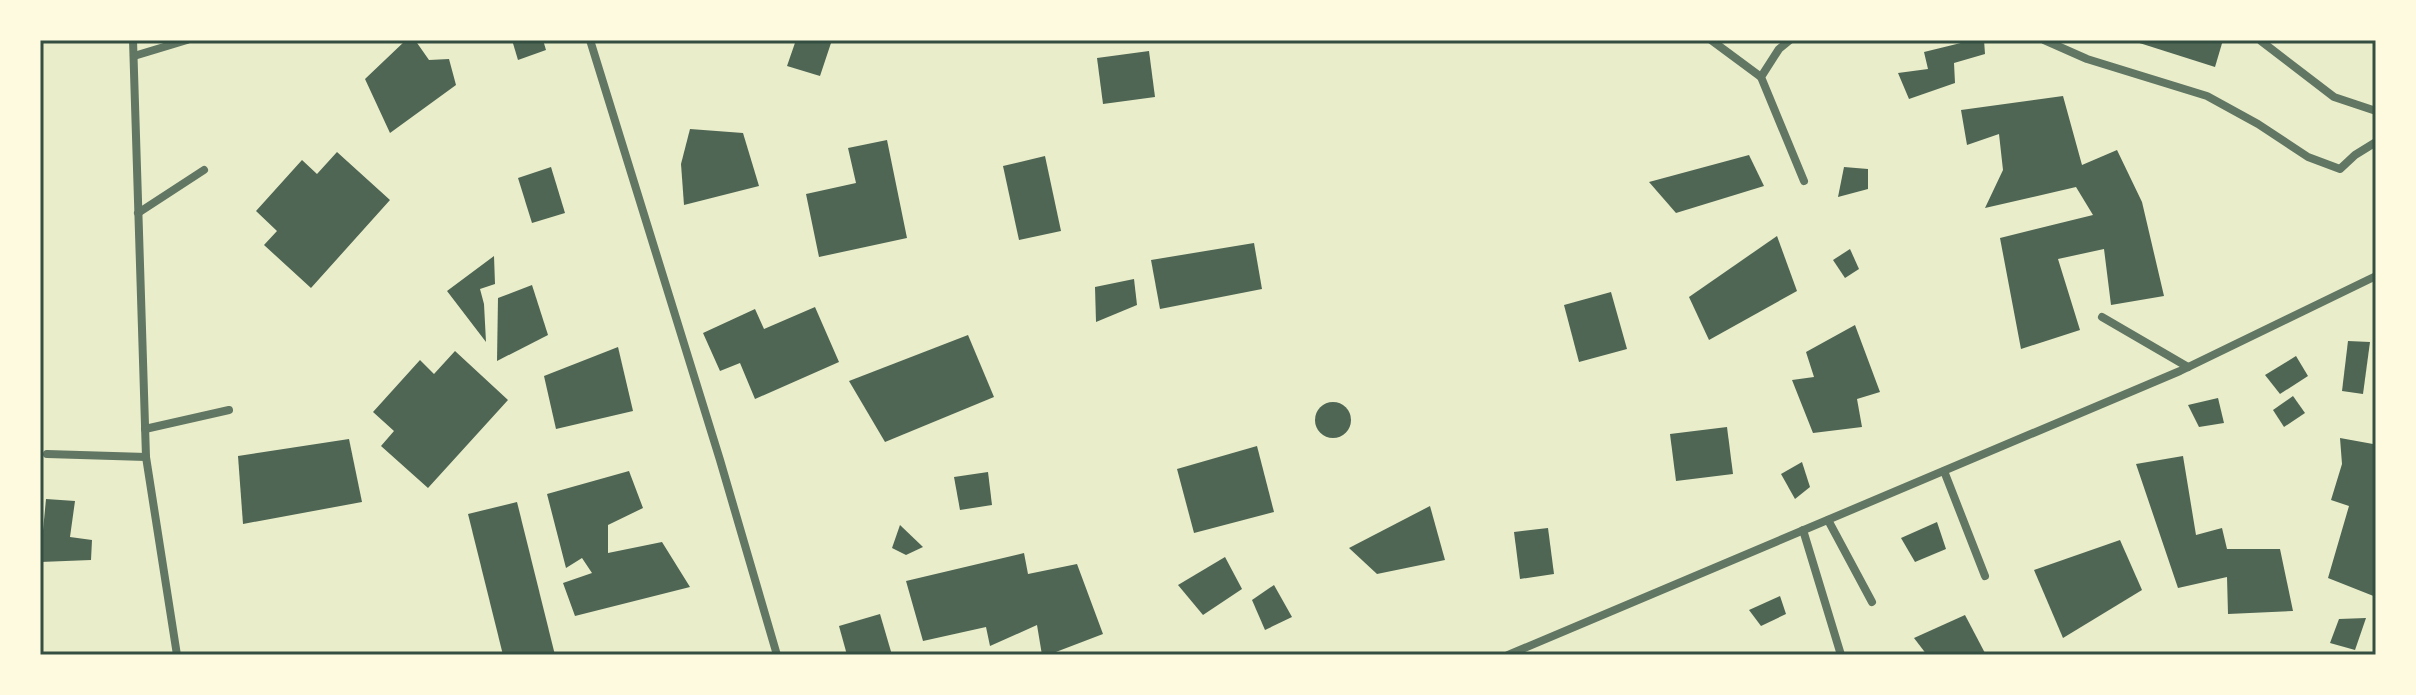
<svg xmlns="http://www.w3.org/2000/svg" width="2416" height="695" font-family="'Golos Text',sans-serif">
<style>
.building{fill:#4f6655}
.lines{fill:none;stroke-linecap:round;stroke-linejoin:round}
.minor{stroke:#617663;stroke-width:8}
.neatline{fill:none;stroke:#344e41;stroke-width:3}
</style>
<rect width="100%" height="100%" fill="#e9edc9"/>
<g class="building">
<polygon points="406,40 415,40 429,60 449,59 456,85 390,133 365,79"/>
<polygon points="512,40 543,40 546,50 518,60"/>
<polygon points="796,40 832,40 820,76 787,66"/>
<polygon points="1973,40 1984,40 1985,54 1954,63 1955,83 1909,99 1898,73 1928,69 1924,52"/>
<polygon points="2130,40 2223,40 2215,67"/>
<polygon points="1149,51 1155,97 1103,104 1097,58"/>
<polygon points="2063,96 2082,165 2117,150 2142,202 2164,296 2111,305 2104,249 2058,259 2080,330 2021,349 2000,238 2093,215 2076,187 1985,208 2003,170 1999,134 1967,145 1961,110"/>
<polygon points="690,129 743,133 759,186 684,205 681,164"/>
<polygon points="887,140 907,238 819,257 806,194 856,183 848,148"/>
<polygon points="337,152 390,200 311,288 264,245 277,231 256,211 302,160 317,174"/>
<polygon points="1749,155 1764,186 1676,213 1649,182"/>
<polygon points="1045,156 1061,231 1019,240 1003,166"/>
<polygon points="551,167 565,213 532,223 518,178"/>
<polygon points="1844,167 1868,169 1868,189 1838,197"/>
<polygon points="1777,236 1797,291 1709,340 1689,297"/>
<polygon points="1254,243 1262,289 1160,309 1151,260"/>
<polygon points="1850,249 1859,269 1845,278 1833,260"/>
<polygon points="494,256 495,284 480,289 484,304 486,342 447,291"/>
<polygon points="1134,279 1137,305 1096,322 1095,287"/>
<polygon points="532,285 548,335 497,361 498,298"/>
<polygon points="1611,292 1627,349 1579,362 1564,305"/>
<polygon points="815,307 839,362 755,399 740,363 720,371 703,333 755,309 764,329"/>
<polygon points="1855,325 1880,392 1857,399 1862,427 1813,433 1792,380 1814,377 1806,352"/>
<polygon points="968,335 994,397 885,442 849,381"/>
<polygon points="2348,341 2370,342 2363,394 2342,391"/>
<polygon points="618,347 633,411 556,429 544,376"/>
<polygon points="455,351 508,400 428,488 381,446 394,431 373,412 420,360 434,374"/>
<polygon points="2296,356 2308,376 2280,394 2265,375"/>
<polygon points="2293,396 2305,413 2284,427 2273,410"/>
<polygon points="2218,398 2224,423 2199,427 2188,405"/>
<circle cx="1333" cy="420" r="18"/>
<polygon points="1727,427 1733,474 1676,481 1670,434"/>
<polygon points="2340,438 2373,444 2376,475 2376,597 2328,578 2349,506 2331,500 2342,464"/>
<polygon points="349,439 362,502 243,524 238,456"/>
<polygon points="1257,446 1274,512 1194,533 1177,469"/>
<polygon points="2183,456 2196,535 2222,528 2227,549 2280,549 2293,611 2228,614 2227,577 2178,588 2136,464"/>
<polygon points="1802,462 1810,487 1795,499 1781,474"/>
<polygon points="629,471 643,508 608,525 608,553 662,542 690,587 575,616 563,583 592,573 582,558 566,568 547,494"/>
<polygon points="988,472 992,505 960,510 954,477"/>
<polygon points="46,499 75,501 70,537 92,540 91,560 40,562"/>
<polygon points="517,502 555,655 503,655 468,514"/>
<polygon points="1430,506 1445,560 1377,574 1349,548"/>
<polygon points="1937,522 1946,549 1915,562 1901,538"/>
<polygon points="900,525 923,547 906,555 892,548"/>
<polygon points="1548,528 1554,574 1520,579 1514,532"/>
<polygon points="2120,540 2142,590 2063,638 2034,570"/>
<polygon points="1024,553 1028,574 1077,564 1103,634 1048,655 1042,655 1037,625 990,646 986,627 923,641 906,581"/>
<polygon points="1225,557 1242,589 1203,615 1178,585"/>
<polygon points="1274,585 1292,617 1265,630 1252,600"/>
<polygon points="1780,596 1786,614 1761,626 1749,610"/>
<polygon points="880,614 892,655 847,655 839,626"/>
<polygon points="1965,615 1986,655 1927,655 1914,638"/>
<polygon points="2366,618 2355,650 2330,643 2339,619"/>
</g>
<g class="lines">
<g class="minor">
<polyline points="133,40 146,457 177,655"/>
<polyline points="590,40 720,460 777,655"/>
<polyline points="1711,40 1761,77"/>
<polyline points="1790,40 1779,49 1761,77 1804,181"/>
<polyline points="2044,40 2087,59 2207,96 2258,124 2308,157 2340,169 2355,155 2376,142"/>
<polyline points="2261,41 2334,97 2376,111"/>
<polyline points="134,56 187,40"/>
<polyline points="138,213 204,170"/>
<polyline points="2102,317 2188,367"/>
<polyline points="145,429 229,410"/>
<polyline points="47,454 146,457"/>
<polyline points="1944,471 1985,576"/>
<polyline points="1828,520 1872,602"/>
<polyline points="1803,530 1841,655"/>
<polyline points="1508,655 2180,371 2376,276"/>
</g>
</g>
<rect width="2416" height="695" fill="none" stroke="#fefae0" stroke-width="84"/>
<rect x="42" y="42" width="2332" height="611" class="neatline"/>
</svg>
